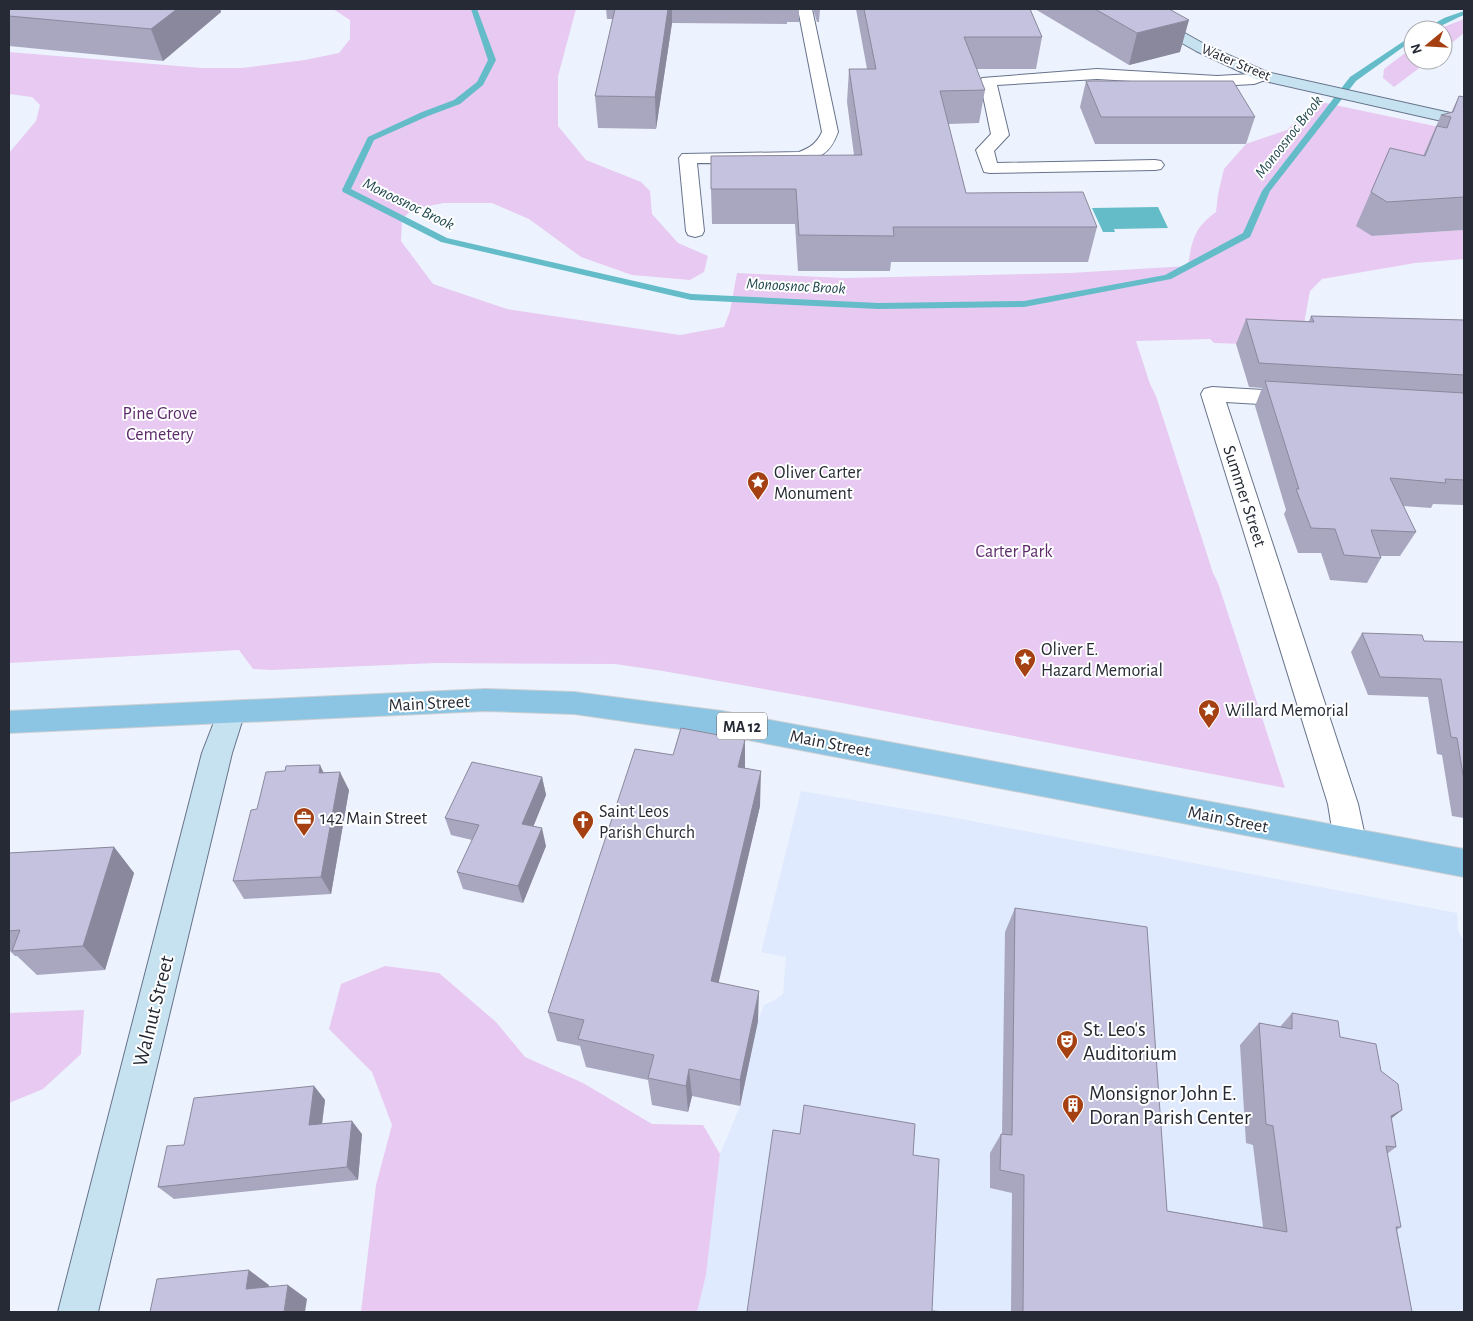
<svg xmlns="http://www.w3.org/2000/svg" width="1473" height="1321" font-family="'Alegreya Sans',sans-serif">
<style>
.built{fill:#dfeafe}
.green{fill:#e7c9f1}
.water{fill:#64bcc9}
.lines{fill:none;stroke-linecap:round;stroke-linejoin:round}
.stream{fill:#64bcc9;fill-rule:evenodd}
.street-casing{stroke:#67738b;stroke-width:2}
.secondary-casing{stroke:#67738b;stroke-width:2}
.primary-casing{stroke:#cfd0d2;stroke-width:2}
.street{fill:#fff;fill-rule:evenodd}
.secondary{fill:#c6e2f1;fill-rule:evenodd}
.primary{fill:#8cc5e3;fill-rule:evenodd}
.wall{fill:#a9a7c0}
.shaded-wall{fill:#8a889c}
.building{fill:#c5c2df;stroke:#8a889c}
.labels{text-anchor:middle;stroke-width:4;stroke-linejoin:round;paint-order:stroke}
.far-street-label{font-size:15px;fill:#252a34;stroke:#fff}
.far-water-label{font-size:16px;font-style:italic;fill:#224a50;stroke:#fff}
.shield{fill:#fff;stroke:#666a71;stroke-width:1}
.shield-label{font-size:16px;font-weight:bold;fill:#252a34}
.park-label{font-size:18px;fill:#5d2b6b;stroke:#fff}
.poi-label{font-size:18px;fill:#252a34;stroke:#fff;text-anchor:start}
.street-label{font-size:18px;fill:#252a34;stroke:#fff}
.near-street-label{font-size:21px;fill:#252a34;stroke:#fff}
.near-poi-label{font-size:21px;fill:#252a34;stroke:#fff;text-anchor:start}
</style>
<rect width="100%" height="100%" fill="#edf3fe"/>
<polygon class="built" points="801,791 951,817 1457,913 1458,931 1464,941 1464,1312 697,1312 706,1275 720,1154 740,1106 758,1021 764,1005 775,1000 783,994 786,957 761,952"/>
<g class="green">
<path d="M 333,9 L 576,9 L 558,76 L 558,126 L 586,160 L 641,182 L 650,191 L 652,214 L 678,243 L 708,256 L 704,272 L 690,280 L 632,275 L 581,257 L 529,219 L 492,203 L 444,203 L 413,209 L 402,219 L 401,241 L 433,284 L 507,309 L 680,335 L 724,327 L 730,311 L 737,273 L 844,278 L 1070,273 L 1188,266 C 1192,240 1194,228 1216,212 L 1218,194 L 1224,169 L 1246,144 L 1287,130 L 1316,101 L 1444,128 L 1372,236 L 1464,230 L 1464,259 L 1415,263 L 1322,279 L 1310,291 L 1301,340 L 1303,346 L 1214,343 L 1210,339 L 1136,341 L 1150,384 L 1156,396 L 1213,573 L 1218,583 L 1285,788 L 842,703 L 663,671 L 615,664 L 436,663 L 271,670 L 253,669 L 239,650 L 9,663 L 9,153 L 36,121 L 40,105 L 32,97 L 9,94 L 9,52 L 202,68 L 242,68 L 305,60 L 339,53 L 350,39 L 350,20 Z"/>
<polygon points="1464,19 1464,33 1443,50 1443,30 1436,30"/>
<polygon points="1413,47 1413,60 1430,60 1394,87 1383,78 1384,69"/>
<polygon points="385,966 439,973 496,1022 525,1057 583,1083 652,1124 703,1125 720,1154 706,1275 697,1312 361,1312 376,1185 392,1125 372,1072 329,1029 341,984"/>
<polygon points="84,1010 81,1054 43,1089 9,1103 9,1013"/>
</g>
<polygon class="water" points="1158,207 1168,228 1114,229 1115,232 1103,232 1092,208"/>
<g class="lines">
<g class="stream">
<polygon points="471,9 477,9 496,60 483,85 460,104 428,116 374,140 351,189 447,238 691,294 879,303 1024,301 1165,275 1243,233 1262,191 1350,77 1413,35 1413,40 1356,81 1270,191 1250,237 1171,279 1024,307 879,309 691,300 441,242 343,192 342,190 368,137 422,112 454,100 477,82 488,60"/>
<path d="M 1464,11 L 1464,15 C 1451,20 1437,30 1423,30 L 1444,18 Z"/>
</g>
<g class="street-casing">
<g id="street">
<path d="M 798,9 L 812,9 L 838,132 C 835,140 831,149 823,154 C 800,168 727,163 697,163 L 704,231 L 702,235 L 695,237 L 688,235 L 686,231 L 679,158 L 682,154 L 799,152 C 810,148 817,143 822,132 Z"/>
<polygon points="1097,69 1217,76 1252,74 1262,71 1268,73 1270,76 1268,79 1254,84 1217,86 1097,79 997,85 1009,135 994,151 997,163 1155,160 1161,161 1164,165 1161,169 1155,170 990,173 984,172 976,150 991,134 980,81 982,78"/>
<polygon points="1212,387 1296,392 1304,394 1307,399 1304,404 1296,406 1226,402 1358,804 1366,841 1361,851 1350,854 1339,851 1334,841 1328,804 1312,752 1201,394 1204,389"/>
</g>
</g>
<g class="secondary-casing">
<g id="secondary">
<polygon points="1125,9 1142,9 1206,45 1267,72 1464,116 1464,126 1256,79 1196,51 1127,12"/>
<polygon points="231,701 241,704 245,712 232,753 98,1312 58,1312 202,753 221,704"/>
</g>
</g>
<g class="primary-casing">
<polygon id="primary" points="485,689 574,692 722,711 1464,849 1464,877 722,735 574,714 485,711 9,733 9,711"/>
</g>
<use href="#street" class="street"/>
<use href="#secondary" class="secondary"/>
<use href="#primary" class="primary"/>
</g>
<g class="wall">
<polygon points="9,9 220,9 221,12 163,61 9,46"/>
<polygon points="606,9 799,9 799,22 787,22 787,24 672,23 656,129 598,128 595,96 613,19 607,19"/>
<polygon points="813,9 820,9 819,22 817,22"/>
<polygon points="856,9 1030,9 1042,37 1036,69 976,69 985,90 979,123 948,124 966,193 1097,227 1088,262 891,262 890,271 798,271 795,224 712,224 711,189 854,155 847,102 849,69 867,69"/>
<polygon points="1035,9 1169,9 1180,52 1129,65"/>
<polygon points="1086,81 1255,117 1246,144 1095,144 1080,107"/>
<polygon points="1459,96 1464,97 1464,230 1372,236 1356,226 1390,148 1423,156 1441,115 1451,113"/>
<polygon points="1311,316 1464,320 1464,505 1433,504 1431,508 1403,506 1416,532 1400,556 1381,556 1381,558 1367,583 1330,580 1321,553 1298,553 1284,514 1286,510 1255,406 1262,388 1249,387 1236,344 1246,319 1309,321"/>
<polygon points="1362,633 1424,641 1464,642 1464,818 1452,816 1442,755 1437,754 1428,697 1368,695 1351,652"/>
<polygon points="745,740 745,769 760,806 718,983 758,1021 740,1106 692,1096 688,1112 652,1105 648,1080 586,1067 580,1046 557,1041 548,1012 673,755"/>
<polygon points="324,772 349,790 331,894 244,899 233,881 257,809"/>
<polygon points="542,777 546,795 533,827 546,846 523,903 463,889 457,872 472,840 451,835 445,818"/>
<polygon points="114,847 134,873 105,970 37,975 17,956 15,956 9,950 9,853"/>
<polygon points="1015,908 1167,1211 1263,1227 1253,1145 1246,1143 1240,1045 1259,1023 1280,1027 1292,1013 1340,1037 1381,1071 1402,1110 1391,1118 1396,1147 1387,1154 1401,1227 1397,1230 1412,1312 1011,1312 1012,1193 990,1188 990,1153 1001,1134 1002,1134 1005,932"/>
<polygon points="314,1086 325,1100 322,1124 362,1134 358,1180 174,1199 158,1187 184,1145"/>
</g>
<g class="shaded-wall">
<polygon points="177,9 220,9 221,12 163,61 151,29"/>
<polygon points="668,9 672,9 672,23 656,129 655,97"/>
<polygon points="1189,20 1180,52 1129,65 1137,33"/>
<polygon points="745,740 745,775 738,767"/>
<polygon points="320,765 329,784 319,773"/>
<polygon points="761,771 760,806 712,1011 711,981"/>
<polygon points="340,772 349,790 331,894 321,877"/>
<polygon points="542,777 546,795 527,842 522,824"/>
<polygon points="542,828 546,846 523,903 518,886"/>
<polygon points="114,847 134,873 105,970 83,946"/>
<polygon points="759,991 758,1021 740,1106 740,1080"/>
<polygon points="689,1069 692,1096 688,1112 686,1086"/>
<polygon points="314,1086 325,1100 320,1139 309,1125"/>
<polygon points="1402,1110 1377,1130 1391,1116"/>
<polygon points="352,1121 362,1134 358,1180 347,1167"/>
<polygon points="249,1270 269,1285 266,1303 246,1289"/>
<polygon points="288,1285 307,1299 305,1312 284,1312"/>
</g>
<g class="building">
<polygon points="9,9 177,9 151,29 9,16"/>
<polygon points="615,9 668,9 655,97 595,96"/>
<polygon points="864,9 1030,9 1042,37 964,37 985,90 940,91 966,193 1083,192 1097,227 893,227 894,236 799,235 796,189 711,189 711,156 862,155 849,69 876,69"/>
<polygon points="1095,9 1169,9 1189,20 1137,33"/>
<polygon points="1086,81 1233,81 1255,117 1101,117"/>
<polygon points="1459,96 1464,97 1464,197 1387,202 1371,192 1390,148 1425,156 1437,126 1447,128 1451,117 1441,115 1453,112"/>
<polygon points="1311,316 1464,320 1464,375 1259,363 1246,319 1314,322"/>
<polygon points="1265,381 1464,393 1464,480 1445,479 1446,483 1390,478 1416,532 1371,530 1381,558 1344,555 1335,529 1311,528 1296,489 1299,489"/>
<polygon points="1362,633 1422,635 1424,641 1464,642 1464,781 1457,738 1451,737 1441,679 1380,677"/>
<polygon points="681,728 745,740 738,767 761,771 711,981 759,991 740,1080 689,1069 686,1086 648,1078 654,1055 578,1039 584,1020 548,1012 635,749 673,755"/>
<polygon points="472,762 542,777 522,824 542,828 518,886 457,872 479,825 445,818"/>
<polygon points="320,765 319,773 340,772 321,877 233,881 251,810 257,809 266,772 285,771 286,766"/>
<polygon points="114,847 83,946 12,951 20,930 9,931 9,853"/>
<polygon points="1015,908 1147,927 1167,1211 1287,1232 1273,1126 1266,1124 1259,1023 1292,1029 1292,1013 1338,1021 1340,1037 1376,1044 1381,1071 1398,1084 1402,1110 1391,1116 1396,1147 1386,1146 1401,1227 1396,1227 1412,1312 1023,1312 1024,1175 1000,1170 1001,1134 1012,1135"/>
<polygon points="314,1086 309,1125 352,1121 347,1167 158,1187 167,1146 184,1145 194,1098"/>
<polygon points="804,1105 915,1124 913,1155 939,1159 932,1311 947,1312 747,1312 773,1130 800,1134"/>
<polygon points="249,1270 246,1289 288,1285 284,1312 150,1312 157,1279"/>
</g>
<defs>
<g id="sight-pin" transform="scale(1.125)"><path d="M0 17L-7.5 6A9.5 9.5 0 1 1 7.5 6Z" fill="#a54013" stroke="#fff"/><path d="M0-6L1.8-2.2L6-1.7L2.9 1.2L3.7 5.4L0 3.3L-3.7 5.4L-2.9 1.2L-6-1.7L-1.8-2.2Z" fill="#fff"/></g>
<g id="office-pin" transform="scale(1.125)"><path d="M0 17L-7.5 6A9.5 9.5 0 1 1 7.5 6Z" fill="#a54013" stroke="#fff"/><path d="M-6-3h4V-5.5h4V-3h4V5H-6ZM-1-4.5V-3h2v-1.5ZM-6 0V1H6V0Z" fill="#fff"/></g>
<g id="church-pin" transform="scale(1.125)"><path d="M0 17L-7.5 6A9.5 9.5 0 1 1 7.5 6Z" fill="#a54013" stroke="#fff"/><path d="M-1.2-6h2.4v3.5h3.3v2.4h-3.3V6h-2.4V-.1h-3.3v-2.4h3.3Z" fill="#fff"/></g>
<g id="theatre-pin" transform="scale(1.125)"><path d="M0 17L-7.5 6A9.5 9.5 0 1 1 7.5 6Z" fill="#a54013" stroke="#fff"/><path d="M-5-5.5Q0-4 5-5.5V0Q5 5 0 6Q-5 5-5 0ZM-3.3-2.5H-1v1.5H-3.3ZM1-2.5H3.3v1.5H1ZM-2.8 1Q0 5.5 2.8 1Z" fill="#fff"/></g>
<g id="building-pin" transform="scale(1.125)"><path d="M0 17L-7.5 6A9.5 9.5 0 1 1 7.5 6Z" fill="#a54013" stroke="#fff"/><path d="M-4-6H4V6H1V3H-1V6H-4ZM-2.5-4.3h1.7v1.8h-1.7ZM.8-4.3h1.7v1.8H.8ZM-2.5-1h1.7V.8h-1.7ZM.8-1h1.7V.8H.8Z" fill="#fff"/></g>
</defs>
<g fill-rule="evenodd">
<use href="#sight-pin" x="758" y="482"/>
<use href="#sight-pin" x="1025" y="659"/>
<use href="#sight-pin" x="1209" y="710"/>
<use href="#office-pin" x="304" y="818"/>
<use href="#church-pin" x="583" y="821"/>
<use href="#theatre-pin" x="1067" y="1041"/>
<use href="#building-pin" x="1073" y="1105"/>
</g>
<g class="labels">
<g class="far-street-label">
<text transform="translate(1236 62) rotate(23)" y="5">Water Street</text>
</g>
<g class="far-water-label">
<text transform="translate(1288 136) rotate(-52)" y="6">Monoosnoc Brook</text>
<text transform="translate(409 203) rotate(26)" y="6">Monoosnoc Brook</text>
<text transform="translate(796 285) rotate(3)" y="6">Monoosnoc Brook</text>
</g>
<rect class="shield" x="717" y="712.5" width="50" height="27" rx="4"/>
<g class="shield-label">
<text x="742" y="732">MA 12</text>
</g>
<g class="park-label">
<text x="160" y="419">Pine Grove<tspan x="160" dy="21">Cemetery</tspan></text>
<text x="1014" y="557">Carter Park</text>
</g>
<g class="poi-label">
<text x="774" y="478">Oliver Carter<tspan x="774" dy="21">Monument</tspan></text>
<text x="1041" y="655">Oliver E.<tspan x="1041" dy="21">Hazard Memorial</tspan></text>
<text x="1225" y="716">Willard Memorial</text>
<text x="599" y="817">Saint Leos<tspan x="599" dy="21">Parish Church</tspan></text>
<text x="320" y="824">142 Main Street</text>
</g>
<g class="street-label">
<text transform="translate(1245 496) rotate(72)" y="6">Summer Street</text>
<text transform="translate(429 703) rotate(-3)" y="6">Main Street</text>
<text transform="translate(830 743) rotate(11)" y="6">Main Street</text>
<text transform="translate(1228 819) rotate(11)" y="6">Main Street</text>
</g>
<g class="near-street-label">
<text transform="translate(153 1011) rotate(-76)" y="7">Walnut Street</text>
</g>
<g class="near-poi-label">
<text x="1083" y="1036">St. Leo's<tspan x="1083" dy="24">Auditorium</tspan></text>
<text x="1089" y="1100">Monsignor John E.<tspan x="1089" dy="24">Doran Parish Center</tspan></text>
</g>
</g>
<rect width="1473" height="1321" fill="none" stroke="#252a34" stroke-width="20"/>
<g transform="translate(1428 45) rotate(252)"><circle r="24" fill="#ffffff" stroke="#a8aaae"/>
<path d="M0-4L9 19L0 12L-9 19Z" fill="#a54013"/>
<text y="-8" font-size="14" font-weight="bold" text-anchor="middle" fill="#252a34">N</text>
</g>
</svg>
